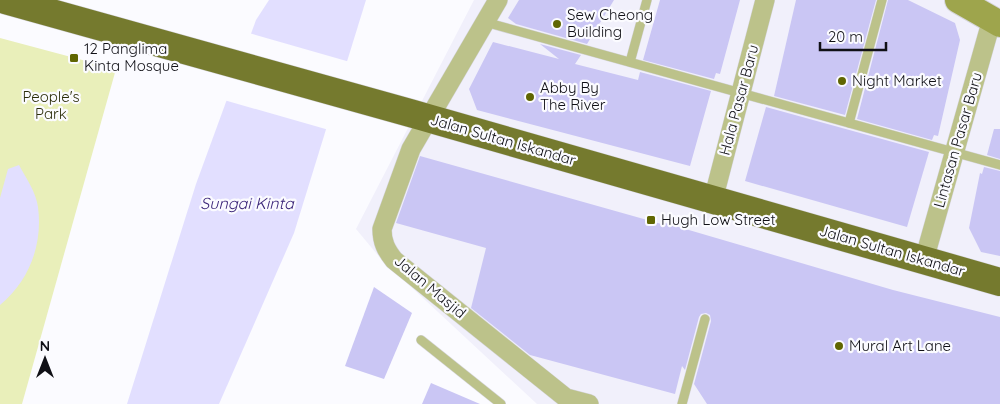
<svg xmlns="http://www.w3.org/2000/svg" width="1000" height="404" font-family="Quicksand,sans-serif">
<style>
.built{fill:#f1f0fb}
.green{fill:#e9efba}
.water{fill:#e2dfff}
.pier{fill:#fbfbff}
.building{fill:#cac6f4}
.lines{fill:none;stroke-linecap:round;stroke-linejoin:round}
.lane-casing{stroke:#d5d5da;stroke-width:10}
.street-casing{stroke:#d5d5da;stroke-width:20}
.secondary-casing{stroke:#d5d5da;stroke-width:28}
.highway-casing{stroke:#d5d5da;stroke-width:29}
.lane{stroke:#bcc28a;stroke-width:9}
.street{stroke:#bcc28a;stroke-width:19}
.secondary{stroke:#9ea54c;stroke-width:26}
.highway{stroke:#757a2e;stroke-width:28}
.poi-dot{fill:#606602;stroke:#fbfbff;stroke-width:2}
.labels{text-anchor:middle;stroke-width:4.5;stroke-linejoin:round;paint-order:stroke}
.poi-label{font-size:15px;fill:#101016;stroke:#fbfbff;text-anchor:start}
.park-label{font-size:15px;fill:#2c2e0a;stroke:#fbfbff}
.street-label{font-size:15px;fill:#101016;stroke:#fbfbff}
.water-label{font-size:16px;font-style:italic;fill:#392378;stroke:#fbfbff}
</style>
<rect width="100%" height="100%" fill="#fbfbff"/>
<polygon class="built" points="474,0 1000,0 1000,404 537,404 381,259 356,229"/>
<polygon class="green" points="0,38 116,69 22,404 0,404"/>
<g class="water">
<polygon points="269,0 366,0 294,233 219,404 127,404 196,184 256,20"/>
<path d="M 19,165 C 26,178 36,192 38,207 C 43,245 29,281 0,305 L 0,198 L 8,169 Z"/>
</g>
<polygon class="pier" points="249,33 350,62 329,130 224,100"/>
<g class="building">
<polygon points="519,0 614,0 587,44 516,24 508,18"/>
<polygon points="660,0 740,0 720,74 716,73 714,79 643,60"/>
<polygon points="796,0 876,0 845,115 774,96"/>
<polygon points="888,0 908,0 955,23 960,40 938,136 934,135 932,140 857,119"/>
<polygon points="493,42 559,59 540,44 581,55 575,64 638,80 640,72 711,91 690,166 477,110 469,89"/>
<polygon points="766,107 929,152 907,227 745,181"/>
<polygon points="994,129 1000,129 1000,159 987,155"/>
<polygon points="420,156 665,225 665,223 893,290 1000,317 1000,404 707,404 694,384 711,321 710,315 706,313 701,314 699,317 685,370 682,366 675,394 530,355 471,308 486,248 396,223"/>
<polygon points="984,167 1000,171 1000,256 981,252 969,228 980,173 982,174"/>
<polygon points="374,287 412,313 384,379 345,366"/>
<polygon points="431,383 480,404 422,404"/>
</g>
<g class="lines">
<g class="lane-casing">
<g id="lane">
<polyline points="485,22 1000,165"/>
<polyline points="630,62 647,0"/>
<polyline points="849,123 882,0"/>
<polyline points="421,340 501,404"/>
<polyline points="682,404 705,319"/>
</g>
</g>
<g class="street-casing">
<g id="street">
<path d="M 498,0 L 411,149 L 382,229 C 382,242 386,250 394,260 L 566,398 L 589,404"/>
<polyline points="713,200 765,0"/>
<polyline points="924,260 992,19"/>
</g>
</g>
<g class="secondary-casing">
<polyline id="secondary" points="958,0 1000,24"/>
</g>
<g class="highway-casing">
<polyline id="highway" points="5,0 410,113 1000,282"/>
</g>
<use href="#lane" class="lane"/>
<use href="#street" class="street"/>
<use href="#secondary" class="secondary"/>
<use href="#highway" class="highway"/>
</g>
<g class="poi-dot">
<circle cx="557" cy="24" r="5"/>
<rect x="69" y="53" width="10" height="10" rx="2.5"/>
<circle cx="842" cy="81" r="5"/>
<circle cx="530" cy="97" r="5"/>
<rect x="646" y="215" width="10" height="10" rx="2.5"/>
<circle cx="839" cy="346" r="5"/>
</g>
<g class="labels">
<g class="poi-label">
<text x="567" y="20">Sew Cheong<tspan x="567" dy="17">Building</tspan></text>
<text x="84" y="54">12 Panglima<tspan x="84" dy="17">Kinta Mosque</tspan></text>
<text x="852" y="86">Night Market</text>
<text x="540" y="93">Abby By<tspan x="540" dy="17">The River</tspan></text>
<text x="661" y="225">Hugh Low Street</text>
<text x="849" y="351">Mural Art Lane</text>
</g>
<g class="park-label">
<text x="51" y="102">People's<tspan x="51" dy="17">Park</tspan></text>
</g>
<g class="street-label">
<text transform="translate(739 100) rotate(-75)" y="5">Hala Pasar Baru</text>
<text transform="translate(503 140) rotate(16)" y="5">Jalan Sultan Iskandar</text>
<text transform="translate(958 140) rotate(-74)" y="5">Lintasan Pasar Baru</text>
<text transform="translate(892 251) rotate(16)" y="5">Jalan Sultan Iskandar</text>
<text transform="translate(430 287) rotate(40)" y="5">Jalan Masjid</text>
</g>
<g class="water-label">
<text x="247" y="209">Sungai Kinta</text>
</g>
</g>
<g transform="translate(45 359)" stroke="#fbfbff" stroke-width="4" paint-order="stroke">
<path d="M0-4L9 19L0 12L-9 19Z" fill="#101016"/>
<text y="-8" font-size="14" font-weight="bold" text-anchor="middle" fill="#101016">N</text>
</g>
<path d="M820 42v8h66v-8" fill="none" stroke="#101016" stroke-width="2.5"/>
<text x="828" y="42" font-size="15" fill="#101016" stroke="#fbfbff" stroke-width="4" paint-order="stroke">20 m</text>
</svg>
